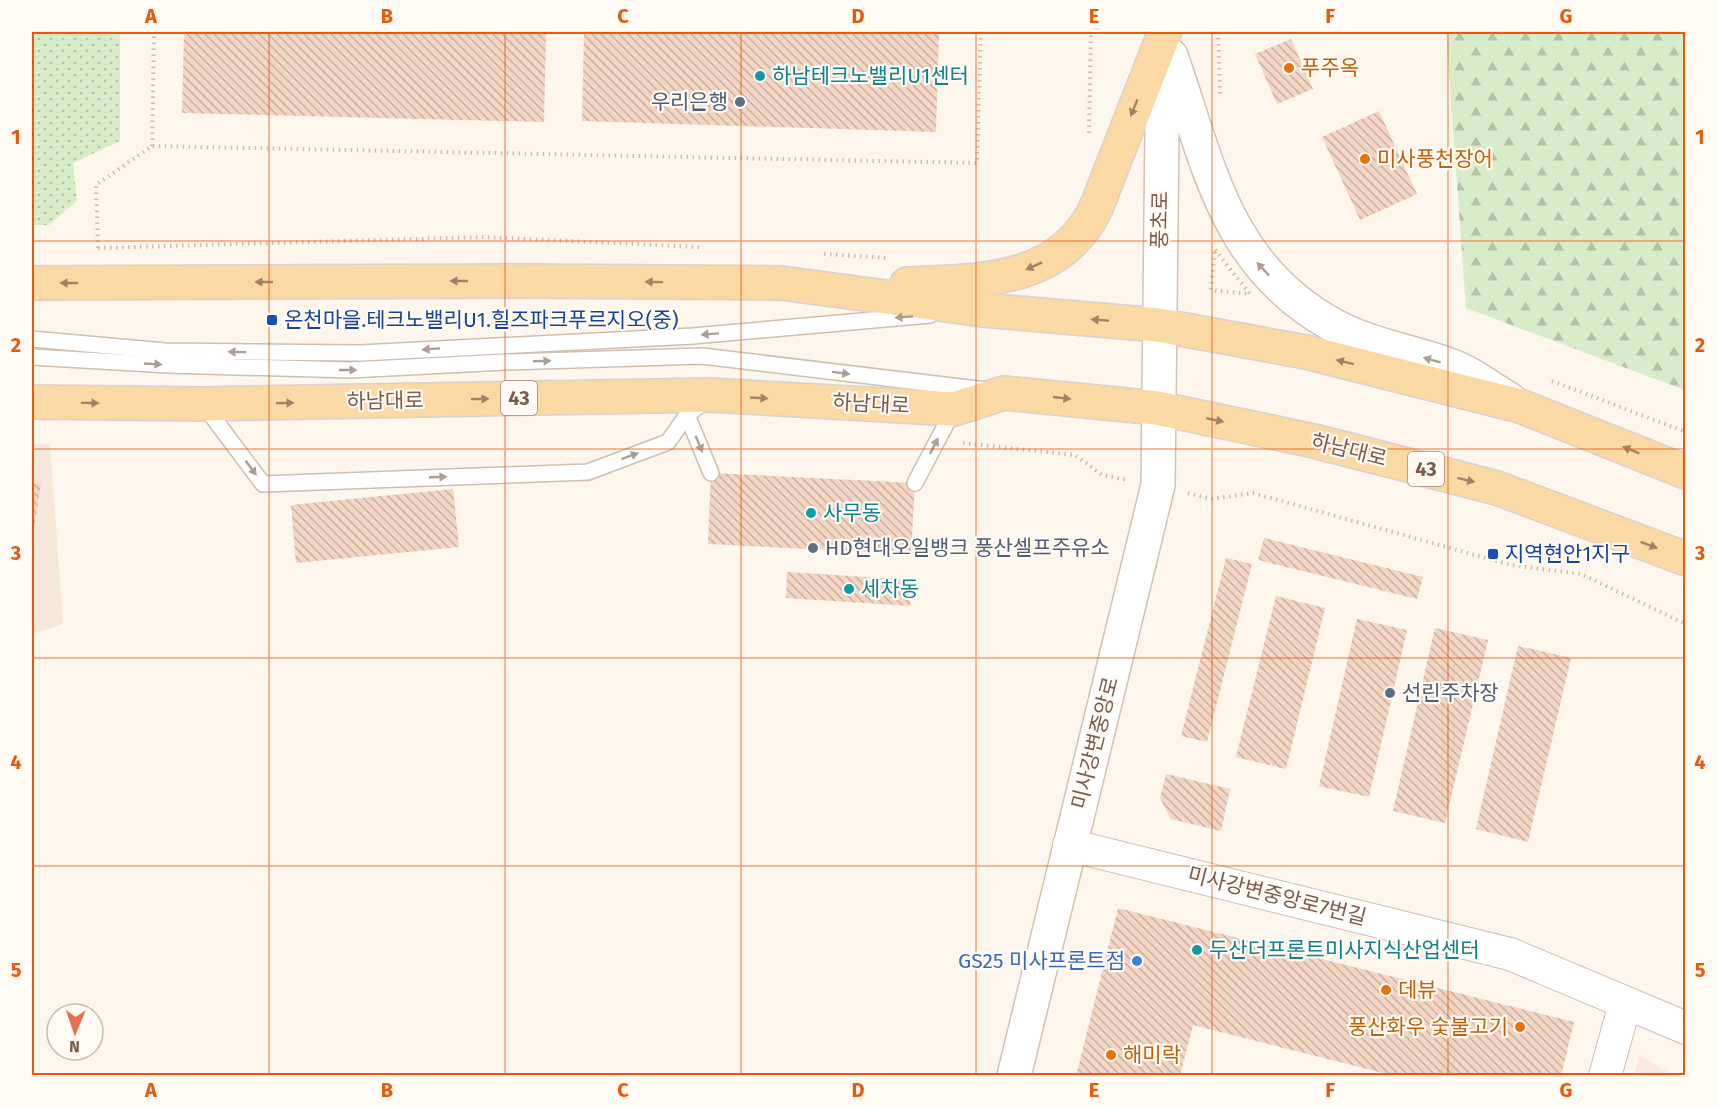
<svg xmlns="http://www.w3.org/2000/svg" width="1717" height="1107" font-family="'Fira Sans','Noto Sans KR',sans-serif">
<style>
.residential{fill:#f5e8da}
.commercial{fill:#fde8e0}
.forest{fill:url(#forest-firs)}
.park{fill:url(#park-dots)}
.building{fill:url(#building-back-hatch)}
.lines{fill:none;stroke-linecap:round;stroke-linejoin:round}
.lane-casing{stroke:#d1beb0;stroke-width:18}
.street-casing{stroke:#d1beb0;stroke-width:34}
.secondary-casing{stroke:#d6c0b0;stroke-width:36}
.primary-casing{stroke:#dad1cd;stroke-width:36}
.path{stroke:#d9b8a5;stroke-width:4;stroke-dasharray:1.5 4.5;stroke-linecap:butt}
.lane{stroke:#fff;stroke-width:15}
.street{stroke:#fff;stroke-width:32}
.secondary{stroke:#fff;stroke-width:33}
.primary{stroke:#fbd9a5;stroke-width:33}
.oneway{fill:#a18267}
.oneway2{fill:#af9d94}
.grid{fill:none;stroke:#e8590c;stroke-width:1.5;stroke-opacity:0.55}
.food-dot{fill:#e8710a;stroke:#fffaf3;stroke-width:2}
.culture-dot{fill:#0f9aa8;stroke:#fffaf3;stroke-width:2}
.service-dot{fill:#5c6f8a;stroke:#fffaf3;stroke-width:2}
.transit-dot{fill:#1a4fb4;stroke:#fffaf3;stroke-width:2}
.shop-dot{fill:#3f7fe0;stroke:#fffaf3;stroke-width:2}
.labels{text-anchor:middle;stroke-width:4.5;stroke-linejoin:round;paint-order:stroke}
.shield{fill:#fffaf3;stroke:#a28b7f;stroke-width:1.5}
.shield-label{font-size:20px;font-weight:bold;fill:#7a5c4d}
.food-label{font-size:21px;fill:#c56008;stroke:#fffaf3;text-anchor:start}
.culture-label{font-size:21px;fill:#0d838f;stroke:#fffaf3;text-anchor:start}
.service-label{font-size:21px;fill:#4e5e75;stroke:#fffaf3;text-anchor:start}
.street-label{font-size:21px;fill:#7a5c4d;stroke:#fffaf3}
.transit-label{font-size:21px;fill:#164399;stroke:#fffaf3;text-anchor:start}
.shop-label{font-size:21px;fill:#366cbe;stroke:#fffaf3;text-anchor:end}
.neatline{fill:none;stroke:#e8590c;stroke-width:2}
.grid-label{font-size:20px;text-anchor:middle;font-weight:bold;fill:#e8590c}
</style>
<defs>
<pattern id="forest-firs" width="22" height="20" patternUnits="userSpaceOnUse" patternTransform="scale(1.5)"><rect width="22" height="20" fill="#d8ecc9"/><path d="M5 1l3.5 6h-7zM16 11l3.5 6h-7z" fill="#b4c2a5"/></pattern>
<pattern id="park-dots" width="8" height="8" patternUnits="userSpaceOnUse" patternTransform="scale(1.5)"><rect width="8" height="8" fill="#d8ecc9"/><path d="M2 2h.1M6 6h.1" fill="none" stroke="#b4c2a5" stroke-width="1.8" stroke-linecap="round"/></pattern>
<pattern id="building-back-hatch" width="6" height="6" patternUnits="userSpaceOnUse" patternTransform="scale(1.5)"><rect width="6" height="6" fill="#f3d5c3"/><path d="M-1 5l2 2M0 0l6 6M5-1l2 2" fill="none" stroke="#cab0a1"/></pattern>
</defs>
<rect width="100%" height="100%" fill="#fdf6ec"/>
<polygon class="residential" points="32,444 50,444 63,624 32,634"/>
<polygon class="commercial" points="1639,1055 1673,1075 1634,1075"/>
<polygon class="forest" points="1446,32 1685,32 1685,390 1466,308"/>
<polygon class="park" points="32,32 120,32 120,141 73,163 77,201 49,225 32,225"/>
<g class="building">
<polygon points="184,32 546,32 544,122 182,113"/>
<polygon points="584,32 939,32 936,132 582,121"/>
<polygon points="1291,39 1313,89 1277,104 1255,54"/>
<polygon points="1379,111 1417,194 1360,220 1322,137"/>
<polygon points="711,473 915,483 911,554 708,544"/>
<polygon points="32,483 41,484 33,534 32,534"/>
<polygon points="453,489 459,547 296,563 291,505"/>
<polygon points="1264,538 1423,577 1417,599 1258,560"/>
<polygon points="1226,558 1252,564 1207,742 1181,736"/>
<polygon points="787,572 912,580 910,606 786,598"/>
<polygon points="1276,596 1325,608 1286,769 1236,757"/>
<polygon points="1357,619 1407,630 1369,797 1319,786"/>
<polygon points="1435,628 1488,640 1445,823 1393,811"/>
<polygon points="1518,646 1571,658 1528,842 1476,829"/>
<polygon points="1166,774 1230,789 1221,831 1171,819 1160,798"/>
<polygon points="1118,908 1574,1022 1561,1076 1395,1076 1193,1025 1180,1076 1076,1076"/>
</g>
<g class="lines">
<g class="lane-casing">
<g id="lane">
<polyline points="32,339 165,351 361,353 693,336 930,315"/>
<polyline points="32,357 168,365 350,370 505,362 702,356 986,390"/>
<polyline points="203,404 263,484 588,472 668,442 687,415 706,400"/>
<polyline points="687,415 711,473"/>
<polyline points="915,483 954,409"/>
</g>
</g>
<g class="street-casing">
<g id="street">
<polyline points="1069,845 1510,954 1686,1028"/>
<polyline points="1605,1076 1625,1004"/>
</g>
</g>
<g class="secondary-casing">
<g id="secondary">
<path d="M 1171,56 C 1209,164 1224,265 1333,325 C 1369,345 1411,351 1449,365 C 1470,372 1490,388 1509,399"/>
<polyline points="1014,1076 1158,485 1163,39"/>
</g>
</g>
<g class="primary-casing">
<g id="primary">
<polyline points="32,283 527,281 781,283 983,310 1158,325 1306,352 1520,406 1686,472"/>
<path d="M 907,284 C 979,281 1060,283 1096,208 L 1164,34"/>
<polyline points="32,402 203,404 711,395 954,409 1004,393 1157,408 1314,441 1497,488 1686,559"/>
</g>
</g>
<g class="path">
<polyline points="1218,32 1220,94"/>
<polyline points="1089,133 1091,32"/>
<polyline points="152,146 154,32"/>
<polyline points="98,248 484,237 699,247"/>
<polyline points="98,248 96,185 152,146 977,163 981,32"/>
<polygon points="1215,250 1250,294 1211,290"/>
<polyline points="824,254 888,258"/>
<polyline points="1552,381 1686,432"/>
<polyline points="963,443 1075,455 1102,475 1128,480"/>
<polyline points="1188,493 1211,499 1253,493 1511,565 1581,574 1686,624"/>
</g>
<use href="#lane" class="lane"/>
<use href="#street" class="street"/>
<use href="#secondary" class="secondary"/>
<use href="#primary" class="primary"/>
</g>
<defs><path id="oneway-solid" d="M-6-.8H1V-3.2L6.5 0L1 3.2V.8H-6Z" transform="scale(1.5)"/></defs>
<g class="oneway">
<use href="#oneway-solid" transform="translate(1134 108) rotate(112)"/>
<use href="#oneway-solid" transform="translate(1034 266) rotate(156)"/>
<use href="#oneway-solid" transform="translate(459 281) rotate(180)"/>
<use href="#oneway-solid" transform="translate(264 282) rotate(180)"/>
<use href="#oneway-solid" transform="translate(654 282) rotate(-179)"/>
<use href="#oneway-solid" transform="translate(69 283) rotate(180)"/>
<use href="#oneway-solid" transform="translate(1100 320) rotate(-175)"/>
<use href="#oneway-solid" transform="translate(1345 362) rotate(-166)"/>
<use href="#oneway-solid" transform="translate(759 398) rotate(3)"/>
<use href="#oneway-solid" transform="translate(1062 398) rotate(6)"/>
<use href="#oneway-solid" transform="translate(480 399) rotate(-1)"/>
<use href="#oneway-solid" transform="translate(90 403) rotate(1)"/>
<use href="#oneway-solid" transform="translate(285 403) rotate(-1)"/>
<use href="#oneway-solid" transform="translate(1215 420) rotate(12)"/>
<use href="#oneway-solid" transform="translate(1631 450) rotate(-158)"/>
<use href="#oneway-solid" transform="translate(1466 480) rotate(14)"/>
<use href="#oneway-solid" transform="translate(1649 545) rotate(21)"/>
</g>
<g class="oneway2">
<use href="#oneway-solid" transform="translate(1263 269) rotate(-133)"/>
<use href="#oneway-solid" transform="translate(904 317) rotate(175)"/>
<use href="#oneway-solid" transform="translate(710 334) rotate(176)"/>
<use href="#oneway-solid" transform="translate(431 349) rotate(176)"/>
<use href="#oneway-solid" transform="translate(237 352) rotate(-179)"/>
<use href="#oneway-solid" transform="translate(1432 360) rotate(-164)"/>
<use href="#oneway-solid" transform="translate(542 361) rotate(-2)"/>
<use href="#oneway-solid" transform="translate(153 364) rotate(3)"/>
<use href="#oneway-solid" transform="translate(348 370)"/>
<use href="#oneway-solid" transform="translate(841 373) rotate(7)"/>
<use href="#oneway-solid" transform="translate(699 444) rotate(67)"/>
<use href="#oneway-solid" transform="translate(934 446) rotate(-63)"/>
<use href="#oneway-solid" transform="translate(630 456) rotate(-20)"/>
<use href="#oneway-solid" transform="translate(251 468) rotate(53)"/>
<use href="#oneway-solid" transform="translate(438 477) rotate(-2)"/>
</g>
<path class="grid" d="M 269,32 L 269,1076M 505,32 L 505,1076M 741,32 L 741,1076M 976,32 L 976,1076M 1212,32 L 1212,1076M 1448,32 L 1448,1076M 32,241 L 1686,241M 32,449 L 1686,449M 32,658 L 1686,658M 32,866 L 1686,866"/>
<g class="food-dot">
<circle cx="1289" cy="68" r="6"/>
<circle cx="1365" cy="159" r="6"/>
<circle cx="1386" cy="990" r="6"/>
<circle cx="1520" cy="1027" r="6"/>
<circle cx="1111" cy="1055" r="6"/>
</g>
<g class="culture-dot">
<circle cx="760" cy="76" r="6"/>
<circle cx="811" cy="513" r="6"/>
<circle cx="849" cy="589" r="6"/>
<circle cx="1197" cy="950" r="6"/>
</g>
<g class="service-dot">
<circle cx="740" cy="102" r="6"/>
<circle cx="813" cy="548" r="6"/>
<circle cx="1390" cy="693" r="6"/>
</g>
<g class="transit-dot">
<rect x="266" y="314" width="12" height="12" rx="3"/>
<rect x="1487" y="548" width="12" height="12" rx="3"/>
</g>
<circle class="shop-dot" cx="1137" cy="961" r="6"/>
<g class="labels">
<g class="shield">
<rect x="501" y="381" width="36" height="34" rx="4.5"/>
<rect x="1408" y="452" width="36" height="34" rx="4.5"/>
</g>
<g class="shield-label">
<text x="519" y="405">43</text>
<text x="1426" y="476">43</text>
</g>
<g class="food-label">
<text x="1301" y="75">푸주옥</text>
<text x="1377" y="166">미사풍천장어</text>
<text x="1398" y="997">데뷰</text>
<text x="1508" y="1034" text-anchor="end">풍산화우 숯불고기</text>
<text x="1123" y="1062">해미락</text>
</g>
<g class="culture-label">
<text x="772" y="83">하남테크노밸리U1센터</text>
<text x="823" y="520">사무동</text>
<text x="861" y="596">세차동</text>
<text x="1209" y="957">두산더프론트미사지식산업센터</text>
</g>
<g class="service-label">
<text x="728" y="109" text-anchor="end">우리은행</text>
<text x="825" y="555">HD현대오일뱅크 풍산셀프주유소</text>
<text x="1402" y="700">선린주차장</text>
</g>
<g class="street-label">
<text transform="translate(1160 220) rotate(-89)" y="7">풍초로</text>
<text transform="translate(385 401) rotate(-1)" y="7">하남대로</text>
<text transform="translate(871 404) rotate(3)" y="7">하남대로</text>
<text transform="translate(1349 450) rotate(14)" y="7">하남대로</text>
<text transform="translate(1095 743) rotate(-76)" y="7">미사강변중앙로</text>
<text transform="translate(1277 896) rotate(14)" y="7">미사강변중앙로7번길</text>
</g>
<g class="transit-label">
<text x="284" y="327">온천마을.테크노밸리U1.힐즈파크푸르지오(중)</text>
<text x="1505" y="561">지역현안1지구</text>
</g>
<g class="shop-label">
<text x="1125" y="968">GS25 미사프론트점</text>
</g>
</g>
<rect width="1717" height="1107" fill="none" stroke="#fffaf3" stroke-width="66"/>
<g transform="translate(75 1032) rotate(182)"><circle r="28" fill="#fffaf3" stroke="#cabbb1" stroke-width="1.5"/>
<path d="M0-4.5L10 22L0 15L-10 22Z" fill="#e76f51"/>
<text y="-9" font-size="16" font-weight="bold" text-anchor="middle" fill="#7a5c4d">N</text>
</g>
<rect x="33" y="33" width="1651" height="1041" class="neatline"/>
<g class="grid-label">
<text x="151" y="23">A</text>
<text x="387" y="23">B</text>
<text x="623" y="23">C</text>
<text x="858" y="23">D</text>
<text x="1094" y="23">E</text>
<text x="1330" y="23">F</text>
<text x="1566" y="23">G</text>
<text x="16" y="144">1</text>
<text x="1700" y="144">1</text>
<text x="16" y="352">2</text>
<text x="1700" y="352">2</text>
<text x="16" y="560">3</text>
<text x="1700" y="560">3</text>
<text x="16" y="769">4</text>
<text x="1700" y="769">4</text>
<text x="16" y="977">5</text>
<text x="1700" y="977">5</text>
<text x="151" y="1097">A</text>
<text x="387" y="1097">B</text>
<text x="623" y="1097">C</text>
<text x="858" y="1097">D</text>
<text x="1094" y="1097">E</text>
<text x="1330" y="1097">F</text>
<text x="1566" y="1097">G</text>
</g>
</svg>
